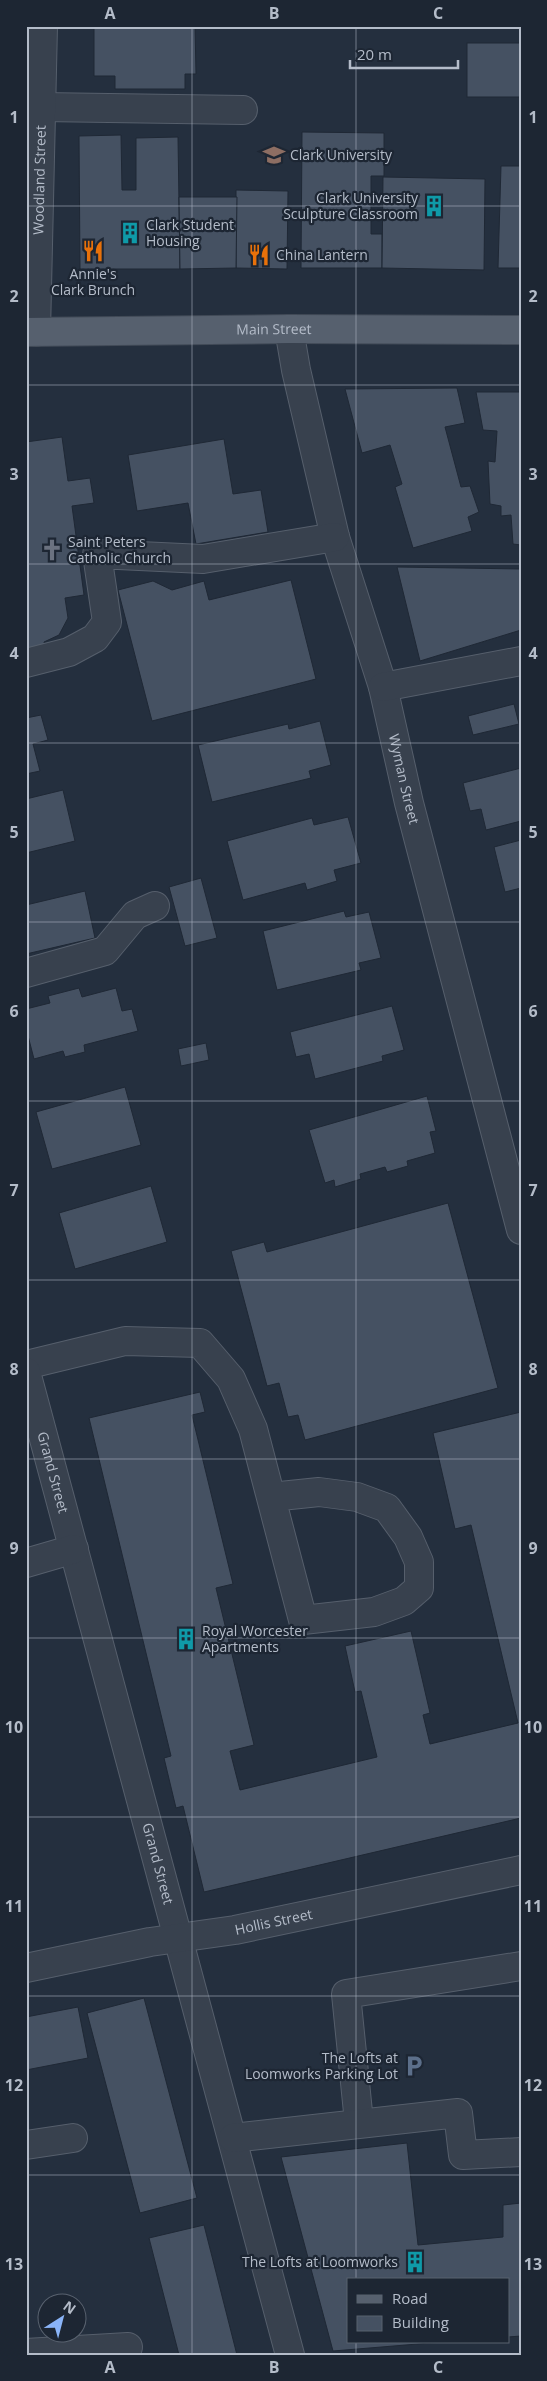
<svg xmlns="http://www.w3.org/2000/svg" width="547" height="2381" font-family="'Open Sans',sans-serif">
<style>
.building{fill:#455162;stroke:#1f2835}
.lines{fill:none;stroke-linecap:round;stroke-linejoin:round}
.minor-casing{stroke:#565f6c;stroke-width:30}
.major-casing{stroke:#414a57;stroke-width:30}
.minor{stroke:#38414e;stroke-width:28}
.major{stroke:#56606e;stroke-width:28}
.grid{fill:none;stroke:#b4bcc9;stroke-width:1;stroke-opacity:0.55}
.labels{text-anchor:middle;stroke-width:4.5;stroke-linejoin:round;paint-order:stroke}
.poi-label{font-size:14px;fill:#b4bcc9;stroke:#1d2633;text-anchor:start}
.street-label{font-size:14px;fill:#b4bcc9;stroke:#1d2633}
.neatline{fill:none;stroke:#b4bcc9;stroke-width:2}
.grid-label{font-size:16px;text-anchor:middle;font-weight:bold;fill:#b4bcc9}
</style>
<rect width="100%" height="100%" fill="#242f3e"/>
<g class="building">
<polygon points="94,26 195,26 196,74 185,74 185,89 115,89 115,76 94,76"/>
<rect x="467" y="43" width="54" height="54"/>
<polygon points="302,132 384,133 384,176 371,176 371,234 382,234 382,268 301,268"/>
<polygon points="121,135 122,190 136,190 136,138 178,137 180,269 80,269 79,136"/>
<polygon points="501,166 521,166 521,268 498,268"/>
<polygon points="383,177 485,179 484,270 382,268"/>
<polygon points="236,190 288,191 287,269 236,268"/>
<polygon points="179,197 237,197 236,268 180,269"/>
<polygon points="457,388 465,423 445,427 461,487 470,486 479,512 468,517 472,531 413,548 395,487 402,484 390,445 362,453 345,389"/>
<polygon points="476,392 521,392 521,545 513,544 511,515 501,516 501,506 490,504 488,461 495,462 497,431 483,430"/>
<polygon points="62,437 68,481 90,478 94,503 72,506 84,595 65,598 68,618 59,635 44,642 48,659 26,663 26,442"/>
<polygon points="224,439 233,494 261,490 268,532 196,544 188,503 137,511 128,455"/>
<polygon points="397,567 521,569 521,630 420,661"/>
<polygon points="291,580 316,679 152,721 118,590 153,581 172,590 204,581 209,600"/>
<polygon points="514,704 519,724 473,735 468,716"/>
<polygon points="41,715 48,740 33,744 40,771 26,774 26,718"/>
<polygon points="320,721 331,765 309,771 311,778 212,802 198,745 288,724 289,729"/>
<polygon points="521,768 521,821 486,830 481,809 470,811 463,783"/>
<polygon points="63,790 75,841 26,853 26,799"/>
<polygon points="348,817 361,863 334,870 337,881 307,890 305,883 243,900 227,841 312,818 314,825"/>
<polygon points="521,840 521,888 505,892 494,847"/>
<polygon points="201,878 217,938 185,946 169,887"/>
<polygon points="85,891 95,938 26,954 26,905"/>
<polygon points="344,911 346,917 369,912 381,958 359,963 361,970 277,990 263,931"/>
<polygon points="79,988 82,997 116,988 122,1011 132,1009 138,1031 84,1045 85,1052 65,1057 63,1051 34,1059 26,1028 26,1009 50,1003 48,996"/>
<polygon points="392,1006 404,1050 382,1056 383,1061 315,1079 309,1054 296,1057 290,1032"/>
<polygon points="206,1043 209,1060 181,1066 178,1049"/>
<polygon points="125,1087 141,1145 52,1169 36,1112"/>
<polygon points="427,1096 436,1131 430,1132 435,1153 407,1161 408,1166 387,1172 385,1167 360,1174 361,1179 335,1187 334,1180 325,1183 309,1130"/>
<polygon points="151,1186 167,1242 75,1269 59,1213"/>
<polygon points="448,1203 498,1388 305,1440 298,1415 288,1417 279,1383 267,1386 231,1251 264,1242 267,1252"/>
<polygon points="200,1392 205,1412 192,1415 233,1584 216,1588 254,1745 230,1751 240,1790 377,1757 361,1691 355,1692 345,1646 411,1631 430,1713 423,1715 430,1744 518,1723 471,1525 455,1529 433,1433 521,1412 521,1818 204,1892 183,1806 176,1808 164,1758 171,1756 89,1418"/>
<polygon points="144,1998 197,2198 140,2213 87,2013"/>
<polygon points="78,2007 88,2058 26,2070 26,2017"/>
<polygon points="407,2143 418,2245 503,2237 503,2205 521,2203 521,2336 508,2337 508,2280 348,2280 348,2342 442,2342 333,2351 281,2157"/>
<polygon points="204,2225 237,2355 179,2355 149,2238"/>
</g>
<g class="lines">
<g class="minor-casing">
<g id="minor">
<polyline points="42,107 243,110"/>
<path id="s1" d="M 289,329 L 296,370 L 335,537 L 383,687 L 409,803 L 521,1230"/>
<path id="s2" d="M 36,332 L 43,26"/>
<polyline points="26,663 69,652 95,638 107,622 97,554 203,559 335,537"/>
<polyline points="383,687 521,661"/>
<polyline points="26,973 105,951 135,915 155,906"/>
<polyline points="26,1365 125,1341 200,1343 231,1379 253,1429 303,1620 374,1612 404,1601 419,1588 419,1562 408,1537 387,1508 357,1497 319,1492 271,1497"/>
<path id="s3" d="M 26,1372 L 290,2355"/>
<polyline points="26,1563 74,1549"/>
<path id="s4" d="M 26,1968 L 150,1942 L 235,1930 L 521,1870"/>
<polyline points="359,2122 346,1994 521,1966"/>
<polyline points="233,2138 458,2113 463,2155 521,2152"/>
<polyline points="26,2145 73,2138"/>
<polyline points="26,2353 128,2347"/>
</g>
</g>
<g class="major-casing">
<g id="major">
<path id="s5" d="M 26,332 L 289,329 L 521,330"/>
</g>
</g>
<use href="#minor" class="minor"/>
<use href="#major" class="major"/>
</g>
<path class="grid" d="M 192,26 L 192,2355M 356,26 L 356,2280M 26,206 L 521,206M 26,385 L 521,385M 26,564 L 521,564M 26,743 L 521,743M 26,922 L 521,922M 26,1101 L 521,1101M 26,1280 L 521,1280M 26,1459 L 521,1459M 26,1638 L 521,1638M 26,1817 L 521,1817M 26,1996 L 521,1996M 26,2175 L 521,2175M 356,2342 L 356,2355"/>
<defs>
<g id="university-bare" transform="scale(1.725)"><path d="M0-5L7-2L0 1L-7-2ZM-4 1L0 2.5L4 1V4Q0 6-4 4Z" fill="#8d6e63" stroke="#1d2633" stroke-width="2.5" paint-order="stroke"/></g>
<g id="building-bare" transform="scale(1.725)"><path d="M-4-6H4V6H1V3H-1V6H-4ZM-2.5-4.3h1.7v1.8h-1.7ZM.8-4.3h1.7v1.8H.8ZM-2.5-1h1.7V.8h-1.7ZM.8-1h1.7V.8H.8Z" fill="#0f9aa8" stroke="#1d2633" stroke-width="2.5" paint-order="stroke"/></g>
<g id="restaurant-bare" transform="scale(1.725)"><path d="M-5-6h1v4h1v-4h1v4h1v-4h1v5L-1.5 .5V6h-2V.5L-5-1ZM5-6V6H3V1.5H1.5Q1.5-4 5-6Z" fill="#e8710a" stroke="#1d2633" stroke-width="2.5" paint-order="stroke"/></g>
<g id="church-bare" transform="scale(1.725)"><path d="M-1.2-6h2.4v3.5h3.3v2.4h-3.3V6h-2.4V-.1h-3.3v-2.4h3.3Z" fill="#6b7280" stroke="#1d2633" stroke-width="2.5" paint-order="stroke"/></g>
<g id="parking-bare" transform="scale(1.725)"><path d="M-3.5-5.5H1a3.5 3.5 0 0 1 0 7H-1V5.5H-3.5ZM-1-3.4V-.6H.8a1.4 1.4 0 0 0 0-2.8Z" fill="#5c6f8a" stroke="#1d2633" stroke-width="2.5" paint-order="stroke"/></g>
</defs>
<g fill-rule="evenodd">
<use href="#university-bare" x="274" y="155"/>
<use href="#building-bare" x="434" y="206"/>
<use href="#building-bare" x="130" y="233"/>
<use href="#restaurant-bare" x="93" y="251"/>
<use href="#restaurant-bare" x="259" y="255"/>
<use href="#church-bare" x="52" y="550"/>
<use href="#building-bare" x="186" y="1639"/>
<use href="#parking-bare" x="414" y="2066"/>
<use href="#building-bare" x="415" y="2262"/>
</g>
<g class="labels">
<g class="poi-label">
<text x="290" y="160">Clark University</text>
<text x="418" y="203" text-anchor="end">Clark University<tspan x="418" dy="16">Sculpture Classroom</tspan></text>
<text x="146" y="230">Clark Student<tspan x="146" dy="16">Housing</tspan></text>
<text x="276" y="260">China Lantern</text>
<text x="93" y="279" text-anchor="middle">Annie's<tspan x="93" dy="16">Clark Brunch</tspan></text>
<text x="68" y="547">Saint Peters<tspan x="68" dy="16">Catholic Church</tspan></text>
<text x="202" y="1636">Royal Worcester<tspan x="202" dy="16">Apartments</tspan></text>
<text x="398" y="2063" text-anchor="end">The Lofts at<tspan x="398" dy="16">Loomworks Parking Lot</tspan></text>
<text x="398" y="2267" text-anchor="end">The Lofts at Loomworks</text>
</g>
<g class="street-label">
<text dy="5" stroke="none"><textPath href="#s2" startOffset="152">Woodland Street</textPath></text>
<text dy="5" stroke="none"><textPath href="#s5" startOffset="248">Main Street</textPath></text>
<text dy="5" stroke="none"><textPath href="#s1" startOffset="465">Wyman Street</textPath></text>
<text dy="5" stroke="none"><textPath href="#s3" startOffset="104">Grand Street</textPath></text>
<text dy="5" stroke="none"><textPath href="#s3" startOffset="509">Grand Street</textPath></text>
<text dy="5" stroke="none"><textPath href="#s4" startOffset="252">Hollis Street</textPath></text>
</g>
</g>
<rect width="547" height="2381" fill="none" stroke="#1d2633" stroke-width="55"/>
<rect x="347" y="2278" width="162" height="65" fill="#1d2633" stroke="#59626f"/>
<rect x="357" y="2295" width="25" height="8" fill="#56606e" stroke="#59626f"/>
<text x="392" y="2304" font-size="15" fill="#b4bcc9">Road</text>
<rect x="357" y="2316" width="25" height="15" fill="#455162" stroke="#59626f"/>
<text x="392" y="2328" font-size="15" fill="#b4bcc9">Building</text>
<g transform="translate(62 2318) rotate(36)"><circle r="24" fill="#1d2633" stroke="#59626f"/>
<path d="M0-4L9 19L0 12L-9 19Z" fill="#8ab4f8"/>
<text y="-8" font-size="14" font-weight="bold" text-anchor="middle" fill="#b4bcc9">N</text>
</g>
<path d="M350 60v8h108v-8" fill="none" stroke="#b4bcc9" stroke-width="2.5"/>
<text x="357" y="60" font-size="15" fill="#b4bcc9" stroke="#1d2633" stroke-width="4" paint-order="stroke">20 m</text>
<rect x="28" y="28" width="492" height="2326" class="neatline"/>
<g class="grid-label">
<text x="110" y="19">A</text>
<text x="274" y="19">B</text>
<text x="438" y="19">C</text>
<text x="14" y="123">1</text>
<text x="533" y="123">1</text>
<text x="14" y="302">2</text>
<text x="533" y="302">2</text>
<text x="14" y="480">3</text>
<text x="533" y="480">3</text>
<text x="14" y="659">4</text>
<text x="533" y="659">4</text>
<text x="14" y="838">5</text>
<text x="533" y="838">5</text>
<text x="14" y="1017">6</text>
<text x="533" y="1017">6</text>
<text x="14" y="1196">7</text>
<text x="533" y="1196">7</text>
<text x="14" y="1375">8</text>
<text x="533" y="1375">8</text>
<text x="14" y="1554">9</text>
<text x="533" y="1554">9</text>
<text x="14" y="1733">10</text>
<text x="533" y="1733">10</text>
<text x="14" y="1912">11</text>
<text x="533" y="1912">11</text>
<text x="14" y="2091">12</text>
<text x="533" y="2091">12</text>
<text x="14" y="2270">13</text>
<text x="533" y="2270">13</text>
<text x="110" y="2373">A</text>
<text x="274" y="2373">B</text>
<text x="438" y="2373">C</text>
</g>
</svg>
